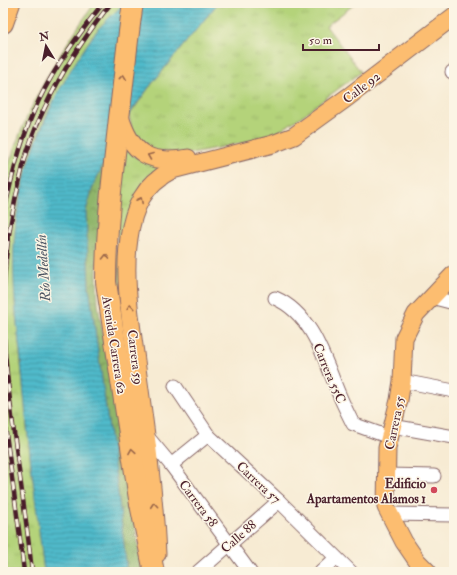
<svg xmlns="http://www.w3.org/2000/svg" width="457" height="575" font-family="'IM FELL Double Pica',serif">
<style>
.grass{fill:url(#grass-tufts);stroke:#7f7952}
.forest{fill:url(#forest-crowns);stroke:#6c6a4a}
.water{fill:url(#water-rules);stroke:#4c6c7a}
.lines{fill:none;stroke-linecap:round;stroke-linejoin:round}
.minor-casing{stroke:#876666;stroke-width:15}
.major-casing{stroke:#876666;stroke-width:19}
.highway-casing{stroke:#876666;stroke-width:22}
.minor{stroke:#fff;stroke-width:13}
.major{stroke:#fcbd6f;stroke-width:17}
.highway{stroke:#fcbd6f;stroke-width:20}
.rail-casing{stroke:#4a1f2b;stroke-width:4.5}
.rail{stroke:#fcf5e5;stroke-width:3;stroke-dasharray:9;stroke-linecap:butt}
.oneway{stroke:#9a664a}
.poi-dot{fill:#d1495b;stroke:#fcf5e5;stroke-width:1.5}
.labels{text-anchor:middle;stroke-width:3;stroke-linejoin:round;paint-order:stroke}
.street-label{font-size:13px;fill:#4a1f2b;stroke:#fcf5e5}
.poi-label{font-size:13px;font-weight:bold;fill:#4a1f2b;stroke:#fcf5e5;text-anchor:end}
.water-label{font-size:14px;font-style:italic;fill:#4c5563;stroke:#fcf5e5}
</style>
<defs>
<pattern id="grass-tufts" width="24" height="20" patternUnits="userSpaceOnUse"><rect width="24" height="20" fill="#b4d37a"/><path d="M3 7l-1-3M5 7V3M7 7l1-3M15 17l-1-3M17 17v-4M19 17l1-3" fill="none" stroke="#9cb56a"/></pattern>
<pattern id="forest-crowns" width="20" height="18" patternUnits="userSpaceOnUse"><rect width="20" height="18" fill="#8fb56a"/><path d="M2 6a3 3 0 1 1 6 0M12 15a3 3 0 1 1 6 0" fill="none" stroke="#779357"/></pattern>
<pattern id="water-rules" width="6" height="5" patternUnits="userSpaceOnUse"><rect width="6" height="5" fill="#4fbaca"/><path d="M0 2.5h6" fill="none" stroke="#4497a4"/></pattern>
</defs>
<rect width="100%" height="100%" fill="#fcf5e5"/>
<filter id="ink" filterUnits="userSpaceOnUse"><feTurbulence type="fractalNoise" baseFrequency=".025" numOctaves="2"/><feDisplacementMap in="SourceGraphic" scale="8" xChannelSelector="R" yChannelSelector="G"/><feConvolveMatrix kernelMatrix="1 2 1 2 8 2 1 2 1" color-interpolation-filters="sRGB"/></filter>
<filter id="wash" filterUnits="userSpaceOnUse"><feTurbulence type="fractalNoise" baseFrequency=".012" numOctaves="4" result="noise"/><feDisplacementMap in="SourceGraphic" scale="16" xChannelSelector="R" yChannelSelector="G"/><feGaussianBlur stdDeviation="0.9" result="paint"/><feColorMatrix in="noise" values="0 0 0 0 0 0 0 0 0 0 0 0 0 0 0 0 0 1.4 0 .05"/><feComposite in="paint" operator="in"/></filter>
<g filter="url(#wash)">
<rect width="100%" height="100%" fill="#f7ebd3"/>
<g class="grass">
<path d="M 95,3 L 124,3 L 93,35 L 65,81 L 48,112 L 34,145 L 15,302 L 31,466 L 39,523 L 44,572 L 3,572 L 3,173 L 6,174 C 24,112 57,55 95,3 Z"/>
<polygon points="218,3 356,3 326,26 361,72 302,116 275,134 248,142 186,154 145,150 134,138 129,116 150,86"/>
<polygon points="124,146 136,157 165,165 146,180 124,302 115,303 113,293"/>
</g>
<polygon class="forest" points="105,159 97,273 98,304 129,482 142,572 126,572 126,562 118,493 89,287 86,211 93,186"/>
<path class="water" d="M 124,3 L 218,3 L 150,86 L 123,123 L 93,186 L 86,211 L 89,287 L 118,493 L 126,562 L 126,572 L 44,572 C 40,536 35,500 31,464 C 27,430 24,396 21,362 C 16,315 10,268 16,221 C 25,154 54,91 93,36 C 101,24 114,14 124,3 Z"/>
</g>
<g filter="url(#ink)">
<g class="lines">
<g class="minor-casing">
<g id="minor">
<polyline points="452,72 454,72"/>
<polyline points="431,297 454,303"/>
<path d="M 275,298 C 310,313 323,354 336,387 C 341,400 347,412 353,424 L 389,437"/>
<polyline points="402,381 454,391"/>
<polyline points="175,386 208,435 279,501 351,572"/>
<polyline points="392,426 454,437"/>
<polyline points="146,435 171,465 250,572"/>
<polyline points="171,465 208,435"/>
<polyline points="386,475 434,476"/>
<polyline points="389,514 454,515"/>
<polyline points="198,572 279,501"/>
<polyline points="321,572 336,558"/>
</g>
</g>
<g class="major-casing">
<g id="major">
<path d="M 120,116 C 131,154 150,165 188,158"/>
<path d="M 157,554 C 154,489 145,426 136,361 C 131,321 123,279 129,238 C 133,208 144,184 172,170 L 273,144 L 294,136 L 348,97 L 454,16"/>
<polyline points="428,572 417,561 404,542 386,507 387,448 399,400 402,381 404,338 416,314 454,274"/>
</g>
</g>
<g class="highway-casing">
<g id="highway">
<path d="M 133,3 C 127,41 124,80 119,118 C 113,173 106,227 106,282 L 139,499 L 154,572"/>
<polyline points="3,23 10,3"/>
</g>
</g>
<use href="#minor" class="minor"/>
<use href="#major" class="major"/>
<use href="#highway" class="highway"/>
<g class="rail-casing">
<g id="rail">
<path d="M 3,218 C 11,178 21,137 39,100 C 56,65 79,34 103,3"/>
<polyline points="3,411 19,530 24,572"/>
<path d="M 32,572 C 24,494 9,416 4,338 C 1,284 7,231 20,179 C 24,161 29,144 36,127 C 55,82 81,41 111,3"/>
</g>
</g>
<use href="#rail" class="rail"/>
</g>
<defs><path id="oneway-chevron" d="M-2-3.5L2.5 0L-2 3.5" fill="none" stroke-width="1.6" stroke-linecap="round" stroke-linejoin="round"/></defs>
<g class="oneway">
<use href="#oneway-chevron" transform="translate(123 77) rotate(-84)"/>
<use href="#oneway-chevron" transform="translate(150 156) rotate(-158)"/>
<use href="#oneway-chevron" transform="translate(140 200) rotate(-63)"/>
<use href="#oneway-chevron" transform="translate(106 257) rotate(-89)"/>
<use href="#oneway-chevron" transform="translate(130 307) rotate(-97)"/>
<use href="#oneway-chevron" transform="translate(132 451) rotate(-99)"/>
<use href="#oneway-chevron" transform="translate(154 505) rotate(-95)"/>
</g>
</g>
<circle class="poi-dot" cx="434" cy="490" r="4"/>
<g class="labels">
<g class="street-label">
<text transform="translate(361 87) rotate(-37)" y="5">Calle 92</text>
<text transform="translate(115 345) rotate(81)" y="5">Avenida Carrera 62</text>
<text transform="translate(136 357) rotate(83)" y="5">Carrera 59</text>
<text transform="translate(330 373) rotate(67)" y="5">Carrera 55C</text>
<text transform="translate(394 423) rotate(-78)" y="5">Carrera 55</text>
<text transform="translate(259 482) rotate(43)" y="5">Carrera 57</text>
<text transform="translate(199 503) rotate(53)" y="5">Carrera 58</text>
<text transform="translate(238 536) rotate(-41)" y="5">Calle 88</text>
</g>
<g class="poi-label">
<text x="426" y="488">Edificio<tspan x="426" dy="15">Apartamentos Alamos 1</tspan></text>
</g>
<g class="water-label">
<text transform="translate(43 268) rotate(-94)" y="5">Río Medellín</text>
</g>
</g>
<rect width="457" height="575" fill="none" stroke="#fcf5e5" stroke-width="16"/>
<g transform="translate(46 46) rotate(350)" stroke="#fcf5e5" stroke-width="3" paint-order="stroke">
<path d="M0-3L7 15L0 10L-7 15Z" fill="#4a1f2b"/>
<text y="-6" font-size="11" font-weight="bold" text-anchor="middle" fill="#4a1f2b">N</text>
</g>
<path d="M303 44v6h76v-6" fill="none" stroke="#4a1f2b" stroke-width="2"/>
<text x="309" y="44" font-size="12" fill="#4a1f2b" stroke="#fcf5e5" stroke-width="3" paint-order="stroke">50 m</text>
</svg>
